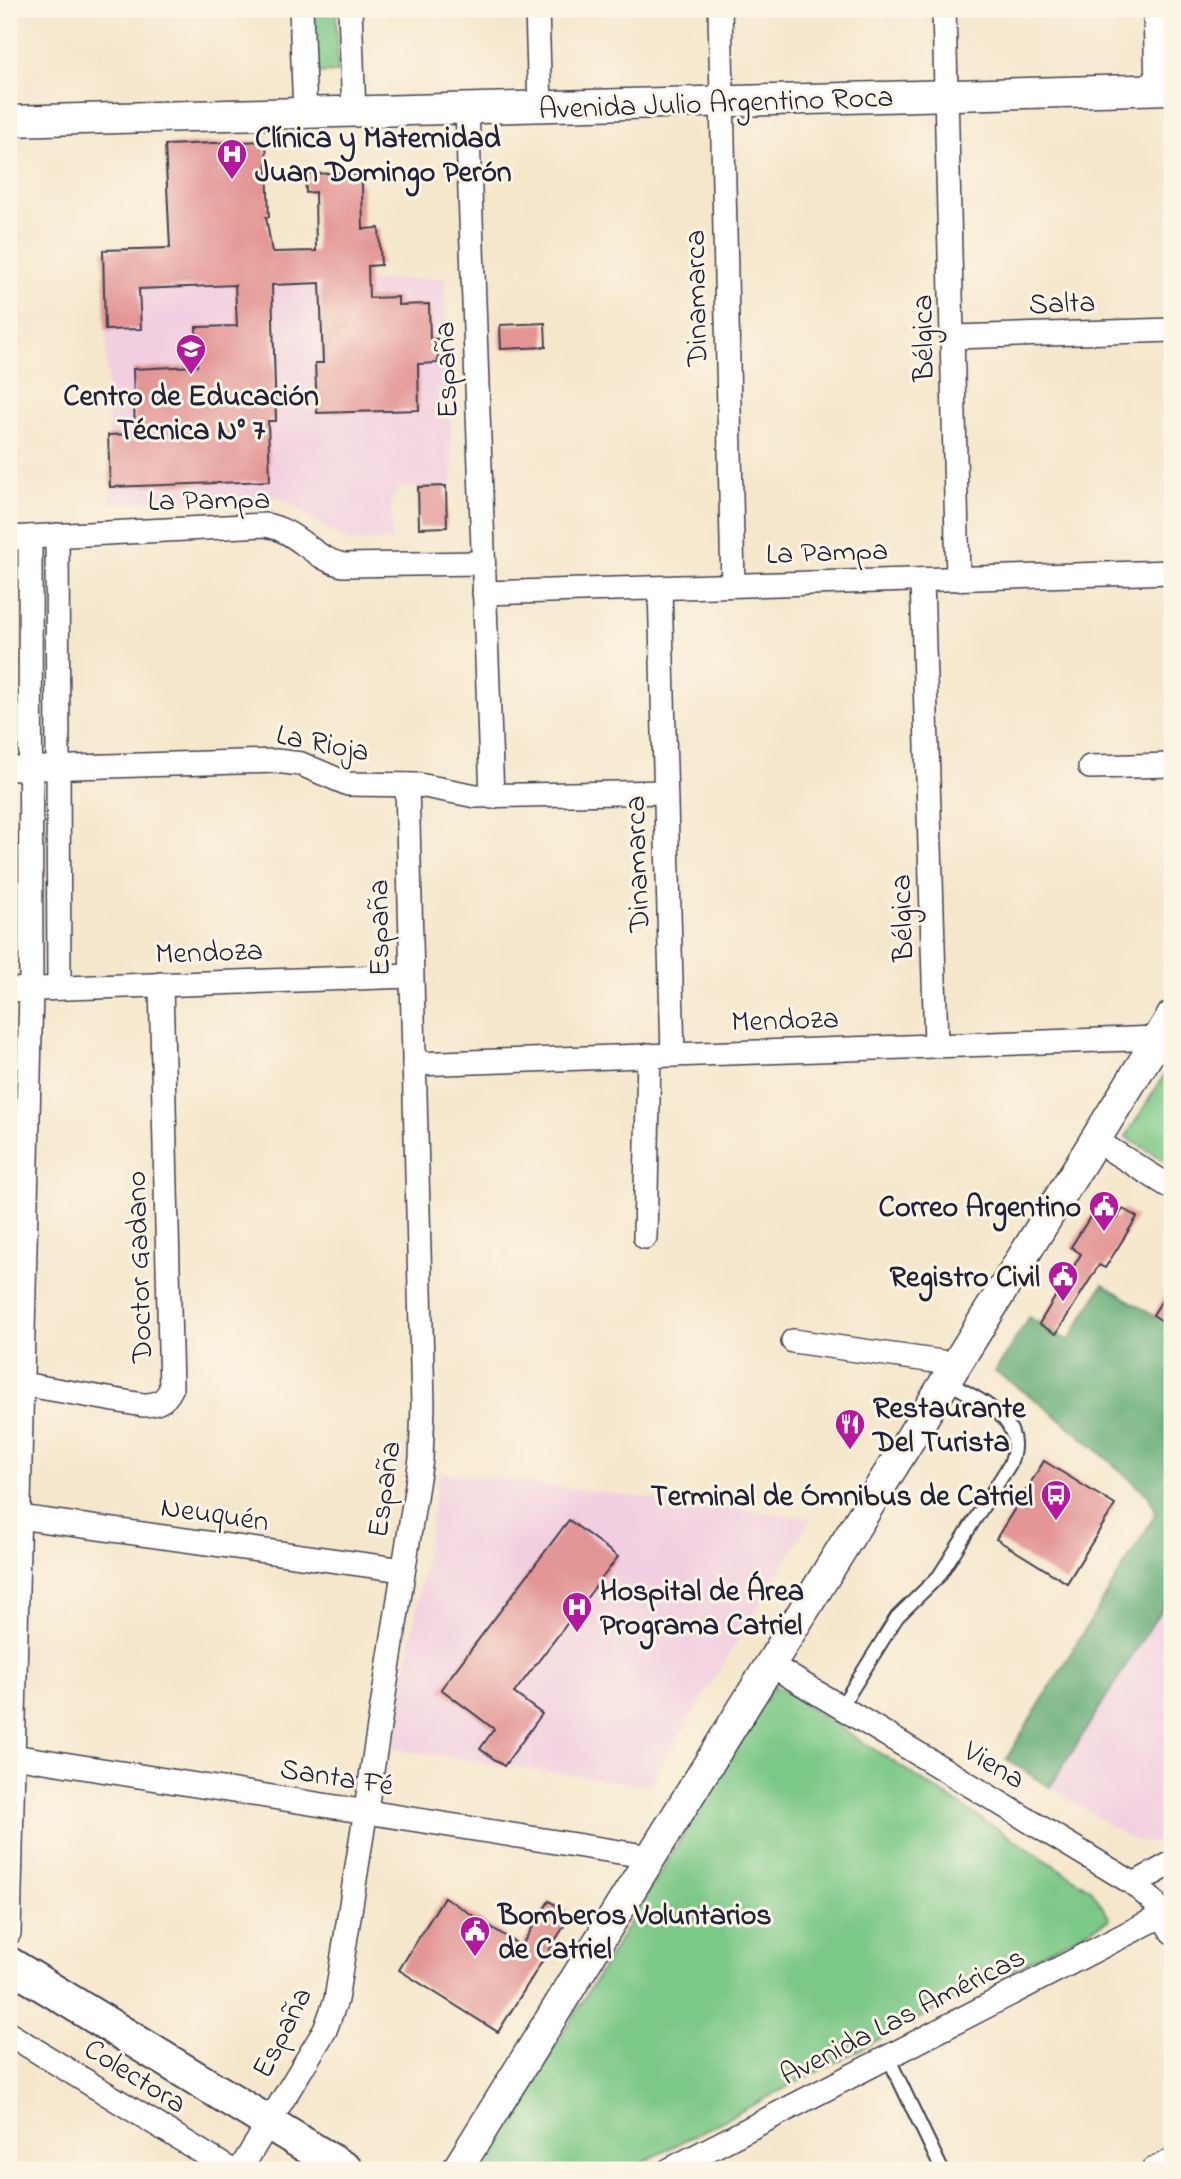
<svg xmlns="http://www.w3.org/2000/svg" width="1181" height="2179" font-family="'Indie Flower',sans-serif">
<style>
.built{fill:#f2cfe0}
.green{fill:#7bc887;stroke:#4e7561;stroke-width:2}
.forest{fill:#64ac74;stroke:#436758;stroke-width:2}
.building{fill:#e39695}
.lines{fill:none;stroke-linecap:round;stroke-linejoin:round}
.service-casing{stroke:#424051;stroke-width:16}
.minor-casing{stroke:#424051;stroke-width:26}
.tertiary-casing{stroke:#424051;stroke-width:33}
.secondary-casing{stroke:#424051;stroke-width:37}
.service{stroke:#fff;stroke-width:12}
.minor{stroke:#fff;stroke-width:23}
.tertiary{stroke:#fff;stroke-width:30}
.secondary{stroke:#fff;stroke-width:33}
.labels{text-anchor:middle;stroke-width:6;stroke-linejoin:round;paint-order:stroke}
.street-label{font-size:30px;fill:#22223b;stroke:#fcf5e5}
.poi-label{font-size:30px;font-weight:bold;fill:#22223b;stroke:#fcf5e5;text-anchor:start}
</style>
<rect width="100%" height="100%" fill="#fcf5e5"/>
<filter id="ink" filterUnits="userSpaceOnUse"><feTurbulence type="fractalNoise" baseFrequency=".0143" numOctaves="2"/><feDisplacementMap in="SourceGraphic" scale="14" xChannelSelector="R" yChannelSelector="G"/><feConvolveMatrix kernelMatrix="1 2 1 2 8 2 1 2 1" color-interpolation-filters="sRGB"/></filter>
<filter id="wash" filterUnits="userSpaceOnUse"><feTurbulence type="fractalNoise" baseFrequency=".00686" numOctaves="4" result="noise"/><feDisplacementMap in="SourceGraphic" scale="28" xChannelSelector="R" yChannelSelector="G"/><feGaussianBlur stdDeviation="1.57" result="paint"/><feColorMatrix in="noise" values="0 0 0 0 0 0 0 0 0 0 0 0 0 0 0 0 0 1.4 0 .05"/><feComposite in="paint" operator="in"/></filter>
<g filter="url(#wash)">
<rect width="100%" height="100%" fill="#f5e7cc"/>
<g class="built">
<polygon points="270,244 273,285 445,278 453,485 400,488 391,502 392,541 348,542 279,497 111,503 103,250"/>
<polygon points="439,1472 812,1518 649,1786 393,1749"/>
<polygon points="1172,1592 1172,1832 1155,1842 1135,1841 1050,1787"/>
</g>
<g class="green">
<polygon points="309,9 336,9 338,72 311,73"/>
<polygon points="1172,1062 1172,1165 1126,1137"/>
<polygon points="774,1685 1092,1890 1110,1919 628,2170 480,2170"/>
</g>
<path class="forest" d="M 1103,1284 L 1172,1327 L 1172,1592 L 1050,1787 L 1006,1759 L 1154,1517 L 1155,1509 L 1148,1495 C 1098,1451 1051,1407 995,1372 L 1029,1317 L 1069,1341 Z"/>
<g id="blocks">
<g class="building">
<polygon points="266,141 269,217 266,217 272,252 316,251 315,192 306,193 305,174 347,173 357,176 360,180 362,185 363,229 379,228 381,265 368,266 369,298 398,297 398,305 429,304 430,339 437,339 438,363 418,364 419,410 317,413 315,363 323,363 320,283 272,285 276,421 268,421 270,481 110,487 108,435 135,434 133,369 197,366 196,327 237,326 235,285 139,289 141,329 105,330 103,250 170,248 165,145"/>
<polygon points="545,323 546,347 501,349 500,325"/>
<polygon points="446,486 447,527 419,528 418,487"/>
<polygon points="1097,1206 1117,1219 1123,1209 1137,1217 1105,1268 1099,1265 1056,1334 1039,1324 1081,1254 1071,1247"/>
<polygon points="1172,1284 1172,1327 1153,1315"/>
<polygon points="1044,1461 1115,1505 1067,1583 996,1539"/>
<polygon points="569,1520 618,1557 514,1693 542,1714 504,1766 480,1749 494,1729 441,1689"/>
<polygon points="444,1897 521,1946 549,1901 571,1915 498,2032 399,1970"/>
</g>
</g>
</g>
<g filter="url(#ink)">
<use href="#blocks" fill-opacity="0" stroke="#424051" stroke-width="2"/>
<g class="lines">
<g class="service-casing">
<g id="service">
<path d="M 841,1707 L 897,1617 L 939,1576 L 1010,1464 C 1029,1418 978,1400 946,1381"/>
<polyline points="888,2057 942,2170"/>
</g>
</g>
<g class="minor-casing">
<g id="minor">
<polyline points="301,9 305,114"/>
<polyline points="350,9 354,113"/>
<polyline points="537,9 540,108"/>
<polyline points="720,9 733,585"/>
<polyline points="944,9 958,579"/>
<polyline points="1155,9 1157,89"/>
<polyline points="467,109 492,797"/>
<polyline points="954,337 1172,330"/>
<polyline points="57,535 59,988"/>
<path d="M 9,538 L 265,525 C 298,530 311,558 343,565 L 483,563"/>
<polyline points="922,580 936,1045"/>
<polyline points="660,588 673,1055"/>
<polyline points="484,593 1172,572"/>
<polyline points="1090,767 1172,765"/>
<polyline points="9,769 276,761 301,764 348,784 419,785 476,796 665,792"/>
<polyline points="9,990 411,976"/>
<polyline points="414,1064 1159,1038"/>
<polyline points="1095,1140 1172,1188"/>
<polyline points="645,1237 649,1055"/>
<polyline points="793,1341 956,1364"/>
<path d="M 22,1384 L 143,1405 C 157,1405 165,1401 171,1389 L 161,984"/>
<polyline points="19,1517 403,1570"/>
<polyline points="771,1665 1134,1884 1154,1902 1172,1932"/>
<polyline points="13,1756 651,1857"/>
<polyline points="1134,1884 1172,1863"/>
<polyline points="9,1933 31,989 30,537"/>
<polyline points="9,2034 231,2170"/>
<polyline points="240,2170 325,2030 336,2000 421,1459 423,1405 407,785"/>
<polyline points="669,2170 1163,1915"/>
<polyline points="1153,2170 1172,2160"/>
</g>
</g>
<g class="tertiary-casing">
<g id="tertiary">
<polyline points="9,121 1172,89"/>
<polyline points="457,2170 1172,1016"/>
</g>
</g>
<g class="secondary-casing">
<polyline id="secondary" points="9,1964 346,2170"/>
</g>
<use href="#service" class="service"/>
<use href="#minor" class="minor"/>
<use href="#tertiary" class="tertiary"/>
<use href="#secondary" class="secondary"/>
</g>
</g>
<defs>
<g id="hospital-pin" transform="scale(1.575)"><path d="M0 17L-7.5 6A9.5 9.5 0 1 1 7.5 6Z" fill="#b5179e" stroke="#fcf5e5"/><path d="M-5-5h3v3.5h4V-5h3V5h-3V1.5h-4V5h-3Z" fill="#fff"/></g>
<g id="school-pin" transform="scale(1.575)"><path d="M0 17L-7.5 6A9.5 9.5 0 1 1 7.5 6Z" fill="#b5179e" stroke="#fcf5e5"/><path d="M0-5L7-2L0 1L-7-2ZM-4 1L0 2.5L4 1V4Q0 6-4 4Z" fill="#fff"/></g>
<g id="civic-pin" transform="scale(1.575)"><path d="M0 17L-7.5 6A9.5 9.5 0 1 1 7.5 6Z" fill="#b5179e" stroke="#fcf5e5"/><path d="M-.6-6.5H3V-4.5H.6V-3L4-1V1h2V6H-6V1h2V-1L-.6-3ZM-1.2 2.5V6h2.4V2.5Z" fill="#fff"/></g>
<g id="restaurant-pin" transform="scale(1.575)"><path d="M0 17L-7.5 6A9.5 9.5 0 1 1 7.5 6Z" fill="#b5179e" stroke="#fcf5e5"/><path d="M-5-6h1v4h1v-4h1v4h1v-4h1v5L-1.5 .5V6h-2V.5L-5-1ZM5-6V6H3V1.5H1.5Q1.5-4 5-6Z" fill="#fff"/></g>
<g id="bus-pin" transform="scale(1.575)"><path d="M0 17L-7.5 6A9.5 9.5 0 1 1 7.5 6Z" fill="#b5179e" stroke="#fcf5e5"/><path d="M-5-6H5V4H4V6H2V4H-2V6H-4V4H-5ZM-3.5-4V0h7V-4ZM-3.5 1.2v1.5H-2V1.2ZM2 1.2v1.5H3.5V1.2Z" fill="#fff"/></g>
</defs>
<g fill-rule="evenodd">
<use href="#hospital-pin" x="232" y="154"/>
<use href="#school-pin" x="191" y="349"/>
<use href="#civic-pin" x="1104" y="1206"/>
<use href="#civic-pin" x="1063" y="1276"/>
<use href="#restaurant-pin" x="850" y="1424"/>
<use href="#bus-pin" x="1056" y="1495"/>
<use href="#hospital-pin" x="577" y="1607"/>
<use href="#civic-pin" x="475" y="1931"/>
</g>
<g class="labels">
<g class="street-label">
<text transform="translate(716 102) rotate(-2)" y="10">Avenida Julio Argentino Roca</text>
<text transform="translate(695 298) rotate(-91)" y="10">Dinamarca</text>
<text transform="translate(1062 302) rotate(-2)" y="10">Salta</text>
<text transform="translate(922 338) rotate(-91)" y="10">Bélgica</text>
<text transform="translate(445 370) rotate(-92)" y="10">España</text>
<text transform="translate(209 499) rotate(-1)" y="10">La Pampa</text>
<text transform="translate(827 551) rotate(-2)" y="10">La Pampa</text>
<text transform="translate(323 742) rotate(11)" y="10">La Rioja</text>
<text transform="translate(636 864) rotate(-92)" y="10">Dinamarca</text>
<text transform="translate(901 918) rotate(-92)" y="10">Bélgica</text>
<text transform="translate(378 928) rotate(-91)" y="10">España</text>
<text transform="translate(209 951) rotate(-2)" y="10">Mendoza</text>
<text transform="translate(785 1019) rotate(-2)" y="10">Mendoza</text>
<text transform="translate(138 1267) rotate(-92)" y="10">Doctor Gadano</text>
<text transform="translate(383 1489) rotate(-82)" y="10">España</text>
<text transform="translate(215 1513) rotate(8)" y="10">Neuquén</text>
<text transform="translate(995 1764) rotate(31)" y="10">Viena</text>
<text transform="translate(337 1776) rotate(9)" y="10">Santa Fé</text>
<text transform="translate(902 2015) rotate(-27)" y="10">Avenida Las Américas</text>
<text transform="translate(281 2032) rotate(-63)" y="10">España</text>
<text transform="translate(136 2075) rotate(32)" y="10">Colectora</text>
</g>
<g class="poi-label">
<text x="255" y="147">Clínica y Maternidad<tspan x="255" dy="34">Juan Domingo Perón</tspan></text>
<text x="191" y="405" text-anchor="middle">Centro de Educación<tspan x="191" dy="34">Técnica N° 7</tspan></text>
<text x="1081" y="1216" text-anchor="end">Correo Argentino</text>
<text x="1040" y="1286" text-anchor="end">Registro Civil</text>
<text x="873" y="1417">Restaurante<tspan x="873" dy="34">Del Turista</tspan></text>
<text x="1033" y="1505" text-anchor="end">Terminal de Ómnibus de Catriel</text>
<text x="600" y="1600">Hospital de Área<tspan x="600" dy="34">Programa Catriel</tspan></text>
<text x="498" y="1924">Bomberos Voluntarios<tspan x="498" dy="34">de Catriel</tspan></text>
</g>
</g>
<rect width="1181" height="2179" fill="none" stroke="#fcf5e5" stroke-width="35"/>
</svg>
